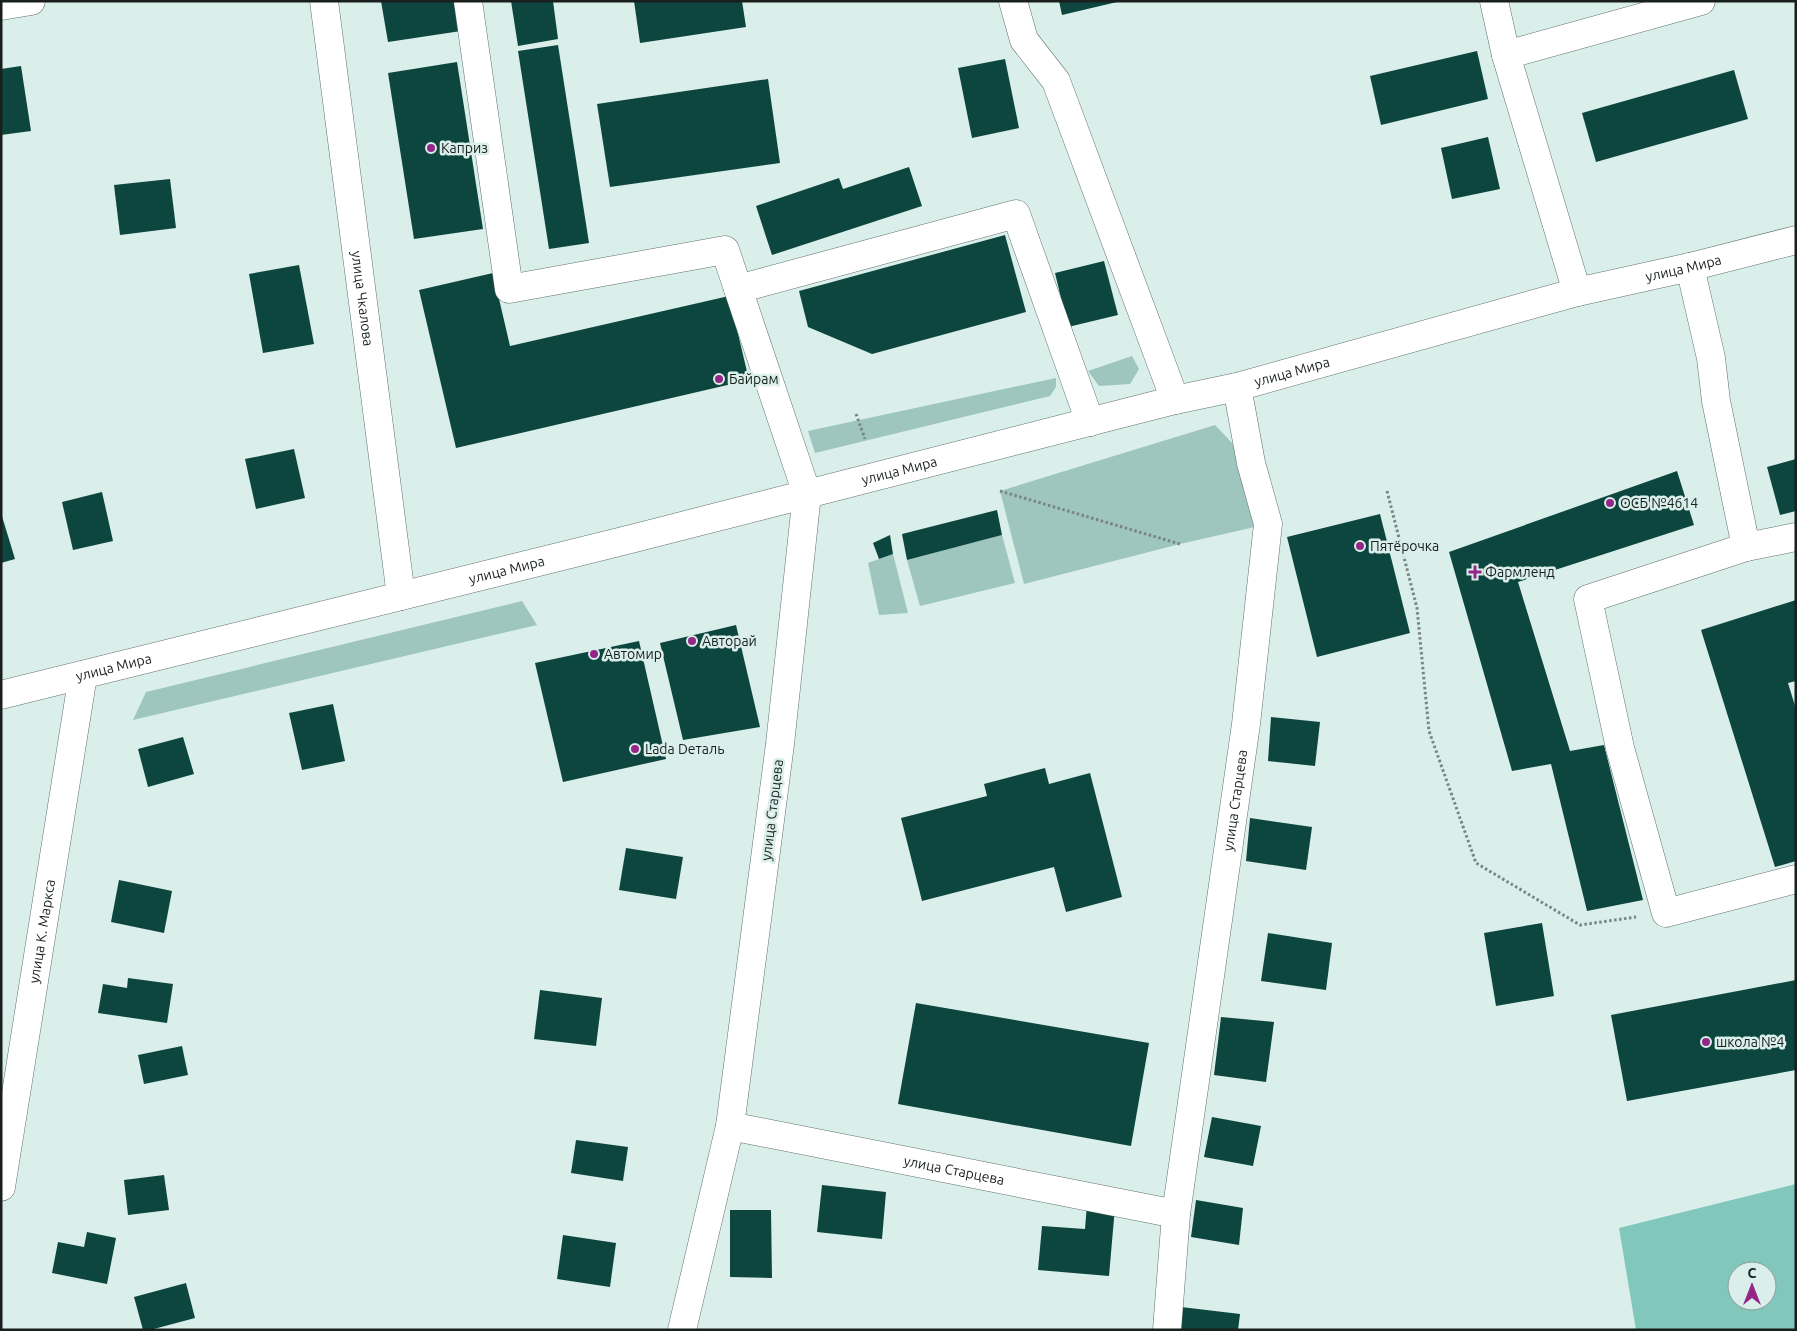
<svg xmlns="http://www.w3.org/2000/svg" width="1797" height="1331" font-family="Ubuntu,sans-serif">
<style>
.green{fill:#9ec6bf}
.forest{fill:#81c7bc;fill-rule:evenodd}
.building{fill:#0d463f}
.lines{fill:none;stroke-linecap:round;stroke-linejoin:round}
.minor-casing{stroke:#60726e;stroke-width:29}
.major-casing{stroke:#60726e;stroke-width:29}
.path{stroke:#788683;stroke-width:3;stroke-dasharray:2.5 2.5;stroke-linecap:butt}
.minor{stroke:#fff;stroke-width:28}
.major{stroke:#fff;stroke-width:28}
.poi-dot{fill:#942687;stroke:#daeeea;stroke-width:2}
.labels{text-anchor:middle;stroke-width:5;stroke-linejoin:round;paint-order:stroke}
.poi-label{font-size:14px;fill:#181f1d;stroke:#daeeea;text-anchor:start}
.street-label{font-size:14px;fill:#181f1d;stroke:#daeeea}
</style>
<rect width="100%" height="100%" fill="#daeeea"/>
<g class="green">
<polygon points="1132,356 1139,369 1130,384 1099,386 1088,371"/>
<polygon points="1056,378 1056,387 1050,396 815,453 808,431"/>
<polygon points="1215,425 1251,463 1268,524 1180,544 1024,584 1000,491"/>
<polygon points="1002,535 1015,583 920,606 907,560"/>
<polygon points="893,554 908,613 879,615 868,563"/>
<polygon points="522,601 537,625 133,720 146,692"/>
</g>
<path class="forest" d="M 1796,1184 L 1796,1330 L 1636,1330 L 1619,1228 ZM 1737,1271 L 1767,1271 L 1767,1301 L 1737,1301 Z"/>
<g class="building">
<polygon points="381,1 457,1 461,31 388,42"/>
<polygon points="511,1 553,1 558,39 518,46"/>
<polygon points="634,1 742,1 746,27 640,43"/>
<polygon points="1059,1 1117,1 1117,2 1062,15"/>
<polygon points="558,45 589,243 549,249 518,51"/>
<polygon points="1477,51 1488,99 1381,125 1370,76"/>
<polygon points="1005,59 1019,128 972,138 958,68"/>
<polygon points="457,62 483,229 414,239 388,73"/>
<polygon points="21,66 31,131 1,135 1,69"/>
<polygon points="1734,70 1748,119 1596,162 1582,113"/>
<polygon points="768,79 780,163 610,187 597,104"/>
<polygon points="1488,137 1500,189 1452,199 1441,148"/>
<polygon points="909,167 922,206 772,255 756,206 839,178 843,189"/>
<polygon points="170,179 176,228 120,235 114,185"/>
<polygon points="1005,235 1026,312 872,354 808,327 799,291"/>
<polygon points="1104,261 1118,315 1068,327 1055,273"/>
<polygon points="299,265 314,344 263,353 249,274"/>
<polygon points="493,273 510,346 729,296 749,380 456,448 419,290"/>
<polygon points="294,449 305,498 256,509 245,459"/>
<polygon points="1796,459 1796,511 1780,515 1767,467"/>
<polygon points="1677,471 1694,525 1518,582 1570,751 1604,745 1643,900 1587,911 1551,764 1512,771 1449,552"/>
<polygon points="102,492 113,541 73,550 62,502"/>
<polygon points="997,510 1002,535 907,560 902,534"/>
<polygon points="1,513 15,559 1,563"/>
<polygon points="1380,514 1410,633 1317,657 1287,537"/>
<polygon points="890,535 893,554 879,559 873,543"/>
<polygon points="1796,600 1796,681 1788,683 1796,709 1796,861 1775,867 1701,630"/>
<polygon points="736,625 760,727 683,740 660,643"/>
<polygon points="639,641 666,759 563,782 535,663"/>
<polygon points="333,704 345,761 302,770 289,713"/>
<polygon points="1271,717 1320,722 1315,766 1268,761"/>
<polygon points="183,737 194,774 148,787 138,749"/>
<polygon points="1045,768 1049,784 1090,773 1122,897 1066,912 1054,867 922,901 901,818 987,796 984,784"/>
<polygon points="1250,818 1312,827 1306,870 1246,861"/>
<polygon points="626,848 683,857 676,899 619,890"/>
<polygon points="119,880 172,891 164,933 111,922"/>
<polygon points="1542,923 1554,996 1496,1006 1484,933"/>
<polygon points="1268,933 1332,943 1326,990 1261,981"/>
<polygon points="128,978 173,984 167,1023 98,1013 103,984 127,988"/>
<polygon points="1796,980 1796,1070 1627,1101 1611,1015"/>
<polygon points="540,990 602,998 596,1046 534,1039"/>
<polygon points="916,1003 1149,1043 1131,1146 898,1104"/>
<polygon points="1221,1017 1274,1022 1266,1082 1214,1075"/>
<polygon points="182,1046 188,1075 144,1084 138,1055"/>
<polygon points="1212,1117 1261,1126 1253,1166 1204,1157"/>
<polygon points="576,1140 628,1147 623,1181 571,1173"/>
<polygon points="164,1175 169,1210 128,1215 124,1180"/>
<polygon points="822,1185 886,1192 882,1239 817,1232"/>
<polygon points="1196,1200 1243,1208 1239,1245 1191,1237"/>
<polygon points="1087,1204 1115,1207 1109,1276 1038,1270 1042,1226 1085,1229"/>
<polygon points="730,1210 771,1210 772,1278 730,1277"/>
<polygon points="87,1232 116,1238 107,1284 52,1273 58,1242 84,1247"/>
<polygon points="563,1235 616,1243 610,1287 557,1279"/>
<polygon points="186,1283 195,1318 150,1330 143,1330 134,1297"/>
<polygon points="1181,1307 1240,1314 1238,1330 1180,1330"/>
</g>
<g class="lines">
<g class="minor-casing">
<g id="minor">
<path id="s1" d="M 324,1 L 401,596"/>
<polyline points="468,1 509,289 725,250 807,494 780,744 730,1126"/>
<polyline points="1013,1 1024,40 1056,81 1175,400"/>
<polyline points="1494,1 1506,55 1577,292"/>
<polyline points="1,6 31,1"/>
<polyline points="1506,55 1701,1"/>
<polyline points="1690,267 1711,358 1716,401 1746,547 1796,537"/>
<polyline points="738,289 1016,214 1090,422"/>
<polyline points="1746,547 1588,599 1620,748 1666,913 1796,879"/>
<path id="s2" d="M 682,1330 L 730,1126 L 1176,1214 L 1246,724 L 1268,524 L 1251,463 L 1237,387"/>
<polyline points="1167,1330 1176,1214"/>
</g>
</g>
<g class="major-casing">
<g id="major">
<path id="s3" d="M 1,695 L 631,539 L 1175,400 L 1237,387 L 1577,292 L 1690,267 L 1796,240"/>
<path id="s4" d="M 1,1187 L 83,675"/>
</g>
</g>
<g class="path">
<polyline points="856,414 865,439"/>
<polyline points="1000,491 1180,544"/>
<polyline points="1387,491 1417,608 1429,731 1476,863 1580,925 1636,917"/>
</g>
<use href="#minor" class="minor"/>
<use href="#major" class="major"/>
</g>
<g class="poi-dot">
<circle cx="431" cy="148" r="5"/>
<circle cx="719" cy="379" r="5"/>
<circle cx="1610" cy="503" r="5"/>
<circle cx="1360" cy="546" r="5"/>
<path d="M1472.5 564.5h5v5h5v5h-5v5h-5v-5h-5v-5h5z"/>
<circle cx="692" cy="641" r="5"/>
<circle cx="594" cy="654" r="5"/>
<circle cx="635" cy="749" r="5"/>
<circle cx="1706" cy="1042" r="5"/>
</g>
<g class="labels">
<g class="poi-label">
<text x="441" y="153">Каприз</text>
<text x="729" y="384">Байрам</text>
<text x="1620" y="508">ОСБ №4614</text>
<text x="1370" y="551">Пятёрочка</text>
<text x="1485" y="577">Фармленд</text>
<text x="702" y="646">Авторай</text>
<text x="604" y="659">Автомир</text>
<text x="645" y="754">Lada Dеталь</text>
<text x="1716" y="1047">школа №4</text>
</g>
<g class="street-label">
<text dy="5" stroke="none"><textPath href="#s3" startOffset="1736">улица Мира</textPath></text>
<text dy="5" stroke="none"><textPath href="#s1" startOffset="300">улица Чкалова</textPath></text>
<text dy="5" stroke="none"><textPath href="#s3" startOffset="1331">улица Мира</textPath></text>
<text dy="5" stroke="none"><textPath href="#s3" startOffset="926">улица Мира</textPath></text>
<text dy="5" stroke="none"><textPath href="#s3" startOffset="521">улица Мира</textPath></text>
<text dy="5" stroke="none"><textPath href="#s3" startOffset="116">улица Мира</textPath></text>
<text dy="5" stroke="none"><textPath href="#s2" startOffset="1082">улица Старцева</textPath></text>
<text transform="translate(772 810) rotate(-83)" y="5">улица Старцева</text>
<text dy="5" stroke="none"><textPath href="#s4" startOffset="259">улица К. Маркса</textPath></text>
<text dy="5" stroke="none"><textPath href="#s2" startOffset="438">улица Старцева</textPath></text>
</g>
</g>
<rect width="1797" height="1331" fill="none" stroke="#181f1d" stroke-width="5"/>
<g transform="translate(1752 1286)"><circle r="24" fill="#daeeea" stroke="#8c9b98"/>
<path d="M0-4L9 19L0 12L-9 19Z" fill="#942687"/>
<text y="-8" font-size="14" font-weight="bold" text-anchor="middle" fill="#181f1d">С</text>
</g>
</svg>
